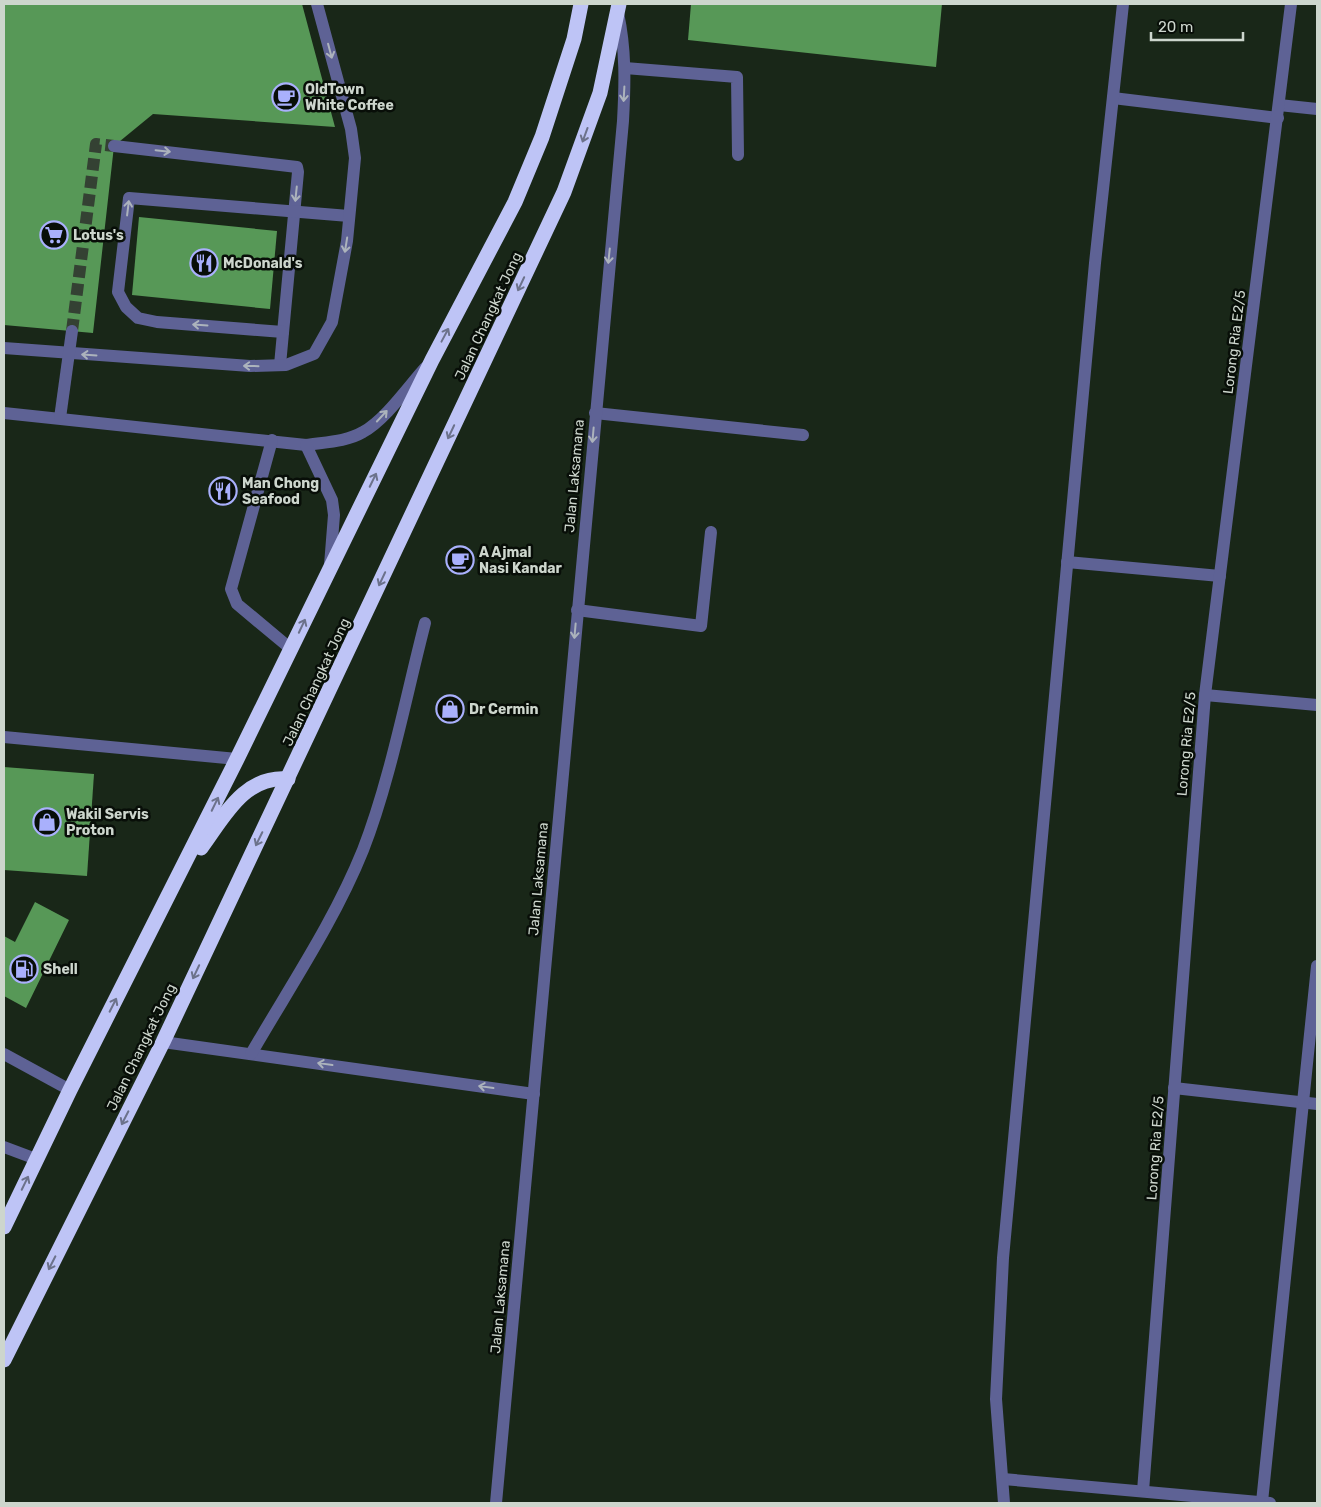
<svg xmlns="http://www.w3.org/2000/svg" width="1321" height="1507" font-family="Rubik,sans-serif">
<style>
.building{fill:#579857}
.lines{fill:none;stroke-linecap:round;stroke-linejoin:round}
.minor-tunnel{stroke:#344133;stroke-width:12;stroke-dasharray:12 6;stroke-linecap:butt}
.minor{stroke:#5e6295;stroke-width:12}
.highway{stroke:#bec4f6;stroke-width:15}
.oneway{stroke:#acb3bc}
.oneway2{stroke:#6c728b}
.labels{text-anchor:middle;stroke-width:5;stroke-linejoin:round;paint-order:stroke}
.poi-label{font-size:14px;font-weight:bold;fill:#cdd6cd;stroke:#080e08;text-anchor:start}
.street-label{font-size:14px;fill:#cdd6cd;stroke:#080e08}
</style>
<rect width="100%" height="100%" fill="#192718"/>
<g class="building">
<polygon points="4,4 302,4 335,127 153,114 114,146 93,333 4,325"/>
<polygon points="691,4 942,4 936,67 688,40"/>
<polygon points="139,217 277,231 270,309 132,295"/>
<polygon points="4,767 94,774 87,876 4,870"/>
<polygon points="35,902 69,920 26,1008 4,996 4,936 15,942"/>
</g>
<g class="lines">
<polyline class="minor-tunnel" points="72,331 96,144 114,146"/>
<g class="minor">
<polyline points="625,68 737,77 738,155"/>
<polyline points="1113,98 1278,118"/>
<polyline points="1279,105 1317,109"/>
<polyline points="114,146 297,167 298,172 280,365"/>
<polyline points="283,332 157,322 138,318 126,307 118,292 129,198 349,216"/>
<polyline points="4,348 250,366 286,365 314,354 332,322 347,241 355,158 351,129 317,4"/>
<path d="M 4,413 L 306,445 C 325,442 346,442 363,432 C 385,420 408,387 425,368"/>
<polyline points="595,413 803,435"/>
<polyline points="60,418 72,331"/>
<polyline points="272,440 231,589 237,604 291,649"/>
<polyline points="306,445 332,500 334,515 330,565"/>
<polyline points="1067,562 1220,576"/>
<polyline points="577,610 701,626 711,532"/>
<polyline points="1205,695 1317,705"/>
<polyline points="4,737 237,759"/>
<polyline points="163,1042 534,1094"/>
<polyline points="4,1054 70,1090"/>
<path d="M 251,1054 C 289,988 334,922 363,850 C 390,781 406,696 425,623"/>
<polyline points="1174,1088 1317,1104"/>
<polyline points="4,1147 36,1159"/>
<polyline points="1003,1479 1270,1503"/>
<polyline points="1143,1491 1205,695 1291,4"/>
<polyline points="1262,1502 1317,966"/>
<path d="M 496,1503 L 623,121 C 625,84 626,50 618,13"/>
<polyline points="1004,1503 996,1399 1003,1258 1095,263 1123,4"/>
</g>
<g class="highway">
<path d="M 201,848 C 224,817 244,775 288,779"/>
<polyline points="4,1227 70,1090 237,759 432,360 515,202 542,137 574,39 581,4"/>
<polyline points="4,1360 163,1042 564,192 600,93 619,4"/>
</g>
</g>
<defs><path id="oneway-shaft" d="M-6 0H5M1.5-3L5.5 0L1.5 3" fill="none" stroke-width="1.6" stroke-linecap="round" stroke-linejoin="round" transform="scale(1.25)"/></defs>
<g class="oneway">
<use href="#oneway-shaft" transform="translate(330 51) rotate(75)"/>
<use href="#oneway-shaft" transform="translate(624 94) rotate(93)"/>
<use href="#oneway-shaft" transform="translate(163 151) rotate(6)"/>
<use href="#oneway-shaft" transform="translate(296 194) rotate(96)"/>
<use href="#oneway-shaft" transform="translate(128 208) rotate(-83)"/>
<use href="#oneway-shaft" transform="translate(346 245) rotate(99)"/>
<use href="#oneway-shaft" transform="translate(609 256) rotate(96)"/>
<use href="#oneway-shaft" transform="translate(200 325) rotate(-176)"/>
<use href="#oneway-shaft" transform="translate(89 355) rotate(-176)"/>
<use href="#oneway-shaft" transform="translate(251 366) rotate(-179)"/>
<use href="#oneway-shaft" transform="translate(382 416) rotate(-47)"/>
<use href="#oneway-shaft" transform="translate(593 435) rotate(95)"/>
<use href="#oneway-shaft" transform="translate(575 631) rotate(95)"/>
<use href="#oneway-shaft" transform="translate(325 1064) rotate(-172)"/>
<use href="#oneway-shaft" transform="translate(486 1087) rotate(-172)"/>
</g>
<g class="oneway2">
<use href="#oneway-shaft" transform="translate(585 135) rotate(110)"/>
<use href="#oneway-shaft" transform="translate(521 284) rotate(115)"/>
<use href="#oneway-shaft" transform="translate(445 335) rotate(-62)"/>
<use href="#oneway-shaft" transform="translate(451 432) rotate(115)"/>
<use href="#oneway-shaft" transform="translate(373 480) rotate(-64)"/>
<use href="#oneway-shaft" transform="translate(382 579) rotate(115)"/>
<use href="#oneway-shaft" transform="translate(302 626) rotate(-65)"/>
<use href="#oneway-shaft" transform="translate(215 804) rotate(-64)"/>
<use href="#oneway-shaft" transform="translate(259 839) rotate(116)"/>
<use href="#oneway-shaft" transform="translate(196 972) rotate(115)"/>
<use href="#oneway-shaft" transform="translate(113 1005) rotate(-63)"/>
<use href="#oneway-shaft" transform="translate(125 1118) rotate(117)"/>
<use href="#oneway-shaft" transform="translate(25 1183) rotate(-64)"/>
<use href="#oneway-shaft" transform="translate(52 1263) rotate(117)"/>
</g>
<defs>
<g id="cafe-ring" transform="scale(1.4375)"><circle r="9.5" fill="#080e08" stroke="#a9b0fc" stroke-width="1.5"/><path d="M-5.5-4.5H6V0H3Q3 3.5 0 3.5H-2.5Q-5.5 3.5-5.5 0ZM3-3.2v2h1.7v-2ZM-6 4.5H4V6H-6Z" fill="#a9b0fc"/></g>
<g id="supermarket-ring" transform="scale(1.4375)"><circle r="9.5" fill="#080e08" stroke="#a9b0fc" stroke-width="1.5"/><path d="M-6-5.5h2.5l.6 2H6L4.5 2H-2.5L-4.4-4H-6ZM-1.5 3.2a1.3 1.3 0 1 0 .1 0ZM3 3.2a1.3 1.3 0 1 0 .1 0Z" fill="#a9b0fc"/></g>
<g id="restaurant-ring" transform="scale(1.4375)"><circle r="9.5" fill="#080e08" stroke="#a9b0fc" stroke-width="1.5"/><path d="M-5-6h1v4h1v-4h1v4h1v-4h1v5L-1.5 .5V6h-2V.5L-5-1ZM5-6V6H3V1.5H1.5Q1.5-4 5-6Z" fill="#a9b0fc"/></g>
<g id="shop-ring" transform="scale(1.4375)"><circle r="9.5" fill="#080e08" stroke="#a9b0fc" stroke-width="1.5"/><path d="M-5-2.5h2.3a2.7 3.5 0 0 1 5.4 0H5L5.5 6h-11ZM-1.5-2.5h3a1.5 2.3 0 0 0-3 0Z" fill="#a9b0fc"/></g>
<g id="fuel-ring" transform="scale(1.4375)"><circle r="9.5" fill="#080e08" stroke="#a9b0fc" stroke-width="1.5"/><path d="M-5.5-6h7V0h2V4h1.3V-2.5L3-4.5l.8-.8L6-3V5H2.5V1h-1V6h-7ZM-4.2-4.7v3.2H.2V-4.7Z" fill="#a9b0fc"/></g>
</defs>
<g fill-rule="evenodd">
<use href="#cafe-ring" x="286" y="97"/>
<use href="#supermarket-ring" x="54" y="235"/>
<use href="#restaurant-ring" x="204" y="263"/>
<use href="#restaurant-ring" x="223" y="491"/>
<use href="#cafe-ring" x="460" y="560"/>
<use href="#shop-ring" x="450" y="709"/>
<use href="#shop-ring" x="47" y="822"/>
<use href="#fuel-ring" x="24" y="969"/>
</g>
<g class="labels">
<g class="poi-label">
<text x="305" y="94">OldTown<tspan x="305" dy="16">White Coffee</tspan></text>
<text x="73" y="240">Lotus's</text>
<text x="223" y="268">McDonald's</text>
<text x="242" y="488">Man Chong<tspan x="242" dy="16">Seafood</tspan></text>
<text x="479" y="557">A Ajmal<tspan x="479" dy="16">Nasi Kandar</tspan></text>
<text x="469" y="714">Dr Cermin</text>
<text x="66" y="819">Wakil Servis<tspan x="66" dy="16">Proton</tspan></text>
<text x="43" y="974">Shell</text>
</g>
<g class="street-label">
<text transform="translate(488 316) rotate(-65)" y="5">Jalan Changkat Jong</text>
<text transform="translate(1234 342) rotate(-83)" y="5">Lorong Ria E2/5</text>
<text transform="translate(574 476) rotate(-85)" y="5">Jalan Laksamana</text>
<text transform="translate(316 682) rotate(-65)" y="5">Jalan Changkat Jong</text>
<text transform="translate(1186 744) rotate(-85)" y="5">Lorong Ria E2/5</text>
<text transform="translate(538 879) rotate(-85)" y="5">Jalan Laksamana</text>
<text transform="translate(141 1047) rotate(-64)" y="5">Jalan Changkat Jong</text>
<text transform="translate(1155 1148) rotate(-86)" y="5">Lorong Ria E2/5</text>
<text transform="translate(500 1297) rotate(-85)" y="5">Jalan Laksamana</text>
</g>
</g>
<rect width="1321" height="1507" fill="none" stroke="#cdd6cd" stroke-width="10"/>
<path d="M1151 32v8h92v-8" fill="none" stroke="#cdd6cd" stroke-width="2.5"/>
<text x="1158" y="32" font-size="15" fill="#cdd6cd" stroke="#080e08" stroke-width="4" paint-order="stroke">20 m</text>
</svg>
